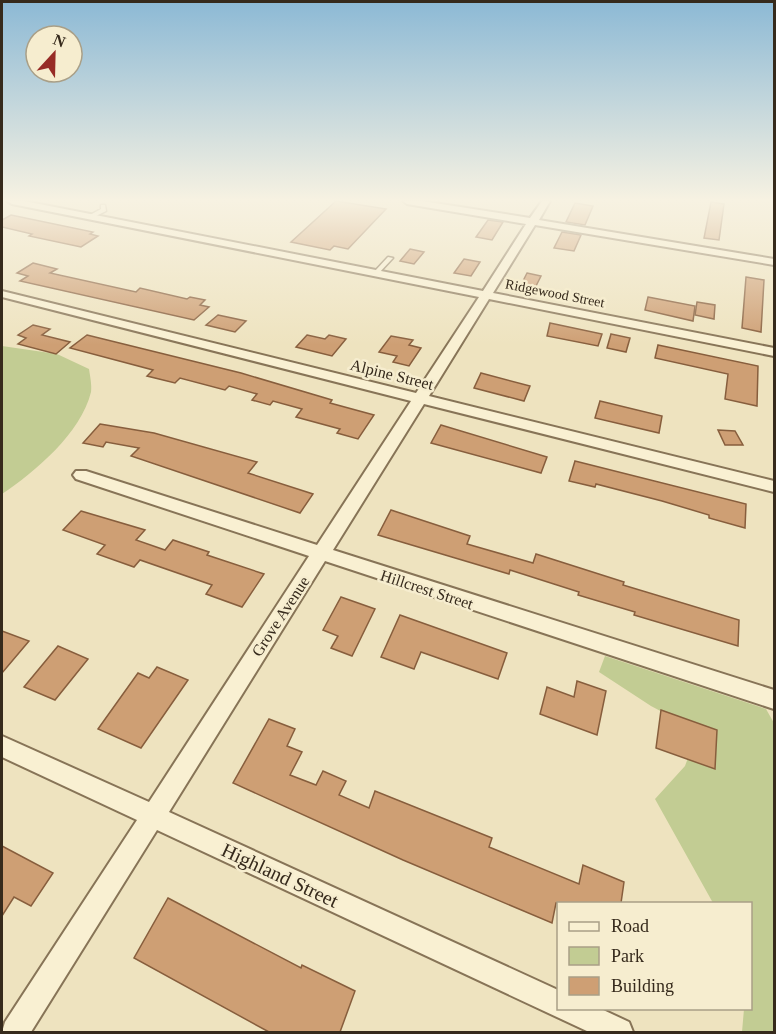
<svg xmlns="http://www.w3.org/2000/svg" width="776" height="1034" font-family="Georgia,serif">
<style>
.green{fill:#c2cc93}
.building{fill:#ce9f74;stroke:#875e3d;stroke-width:1.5}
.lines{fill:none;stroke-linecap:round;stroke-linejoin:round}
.service-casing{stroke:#877457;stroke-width:3}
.minor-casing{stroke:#877457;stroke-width:4}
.service{fill:#f9f0d2;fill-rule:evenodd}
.minor{fill:#f9f0d2;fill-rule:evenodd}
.labels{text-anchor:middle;stroke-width:5;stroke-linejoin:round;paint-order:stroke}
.far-street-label{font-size:14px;fill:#362a1c;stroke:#f6edcf}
.street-label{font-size:16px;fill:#362a1c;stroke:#f6edcf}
.near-street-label{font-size:20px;fill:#362a1c;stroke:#f6edcf}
</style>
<rect width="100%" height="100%" fill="#eee3bf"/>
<g class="green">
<path d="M 2,346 L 57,354 L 89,369 C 90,376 92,385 91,392 C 81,433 35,472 2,494 Z"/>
<polygon points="605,656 766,709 774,723 774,1032 742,1032 744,1009 750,1008 750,904 713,903 655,799 685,766 698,731 651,706 599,672"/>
</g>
<g class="building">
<polygon points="336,201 386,209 348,249 334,246 330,250 291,242"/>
<polygon points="711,202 724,204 719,240 704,238"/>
<polygon points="575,203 593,206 585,225 566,222"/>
<polygon points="11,215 93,232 90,234 98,236 81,247 29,236 32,234 2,227 2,220"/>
<polygon points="488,220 503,222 492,240 476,237"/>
<polygon points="562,232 581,235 574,251 554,248"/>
<polygon points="410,249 424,252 414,264 400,261"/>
<polygon points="464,259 480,262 471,276 454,273"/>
<polygon points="33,263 57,269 50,273 136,292 140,288 187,299 190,297 205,300 200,305 209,307 194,320 20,281 28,276 17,273"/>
<polygon points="527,273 541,276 535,288 521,285"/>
<polygon points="746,277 764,280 761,332 742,328"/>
<polygon points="648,297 695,306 693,321 645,310"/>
<polygon points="697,302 715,305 714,319 695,315"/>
<polygon points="218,315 246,321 235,332 206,325"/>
<polygon points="550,323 602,334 598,346 547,336"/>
<polygon points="33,325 50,329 42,335 70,342 56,354 18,344 26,338 18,335"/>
<polygon points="611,334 630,338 626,352 607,348"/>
<polygon points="87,335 241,373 332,400 330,403 374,415 358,439 337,433 340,429 296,417 302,409 273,401 270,405 252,400 257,394 229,386 225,390 180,378 175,383 147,376 153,370 70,348"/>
<polygon points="307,335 325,339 329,335 346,339 332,356 296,347"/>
<polygon points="391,336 413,340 409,345 421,348 409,366 393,362 397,356 379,352"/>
<polygon points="658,345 758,366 757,406 725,399 728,374 655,358"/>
<polygon points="481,373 530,386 524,401 474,388"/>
<polygon points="600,401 662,416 659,433 595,418"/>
<polygon points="100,424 154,433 257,462 248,473 313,494 300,513 131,456 139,448 106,442 103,447 83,443"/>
<polygon points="441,425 547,457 541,473 431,443"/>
<polygon points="718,430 735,431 743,445 725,445"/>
<polygon points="575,461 746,504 745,528 709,518 709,515 662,501 596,484 595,487 569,481"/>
<polygon points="391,510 470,536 467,544 533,563 536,554 624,582 623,585 739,620 738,646 634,615 635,612 578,595 579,592 510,570 509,574 378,535"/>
<polygon points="81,511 145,530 136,540 165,550 173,540 209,552 207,555 264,574 242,607 206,594 212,585 140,560 134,567 97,554 105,545 63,530"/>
<polygon points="341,597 375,609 352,656 331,648 338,636 323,630"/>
<polygon points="400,615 507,653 498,679 421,652 414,669 381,657"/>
<polygon points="2,631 29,641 2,673"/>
<polygon points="58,646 88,659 55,700 24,687"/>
<polygon points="157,667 188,680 141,748 98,729 138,673 149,678"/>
<polygon points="577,681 606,691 597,735 540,714 547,687 574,697"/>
<polygon points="661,710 717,730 715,769 656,748"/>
<polygon points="269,719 295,729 287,746 302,752 290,775 316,785 323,771 346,781 339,795 369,808 375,791 492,838 489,847 579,884 583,865 624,882 621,903 556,903 552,923 403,860 233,783"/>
<polygon points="2,846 53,873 31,906 14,897 2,916"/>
<polygon points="168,898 301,968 302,965 355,991 340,1032 269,1032 134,958"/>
</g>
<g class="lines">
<g class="service-casing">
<g id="service">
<polygon points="101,205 105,205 106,211 94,217 90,217 90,215 101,209"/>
<polygon points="388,257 393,258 378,274 374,274 374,272"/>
</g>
</g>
<g class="minor-casing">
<polygon id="minor" points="7,201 24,201 483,291 526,224 407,204 403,201 422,201 530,218 542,201 550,201 539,220 774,259 774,265 535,225 493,293 774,348 774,356 489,299 429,396 774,481 774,492 424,404 333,550 774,690 774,709 325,561 169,812 558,990 558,1008 599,1008 629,1022 633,1032 589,1032 157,830 31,1032 2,1032 5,1022 137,820 2,757 2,736 149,802 309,556 76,479 73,475 76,471 86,471 317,545 411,401 2,297 2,291 416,393 479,297 12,204"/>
</g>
<use href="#service" class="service"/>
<use href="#minor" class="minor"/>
</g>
<linearGradient id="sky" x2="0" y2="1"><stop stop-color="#8cb9d5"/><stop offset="0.58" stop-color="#f7f2e2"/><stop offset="1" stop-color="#f7f2e2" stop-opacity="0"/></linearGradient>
<rect width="776" height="345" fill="url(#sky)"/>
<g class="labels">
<g class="far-street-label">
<text transform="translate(555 293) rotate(11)" y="5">Ridgewood Street</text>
</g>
<g class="street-label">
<text transform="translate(392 374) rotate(14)" y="6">Alpine Street</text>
<text transform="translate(427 589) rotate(18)" y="6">Hillcrest Street</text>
<text transform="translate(280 616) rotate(-57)" y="6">Grove Avenue</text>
</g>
<g class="near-street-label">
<text transform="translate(280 875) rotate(25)" y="7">Highland Street</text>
</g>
</g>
<rect width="776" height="1034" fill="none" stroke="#362a1c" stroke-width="6"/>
<rect x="557" y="902" width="195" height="108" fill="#f6edcf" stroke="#a99f87" stroke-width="1.5"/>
<rect x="569" y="922" width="30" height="9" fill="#f9f0d2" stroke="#a99f87" stroke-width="1.5"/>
<text x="611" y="932" font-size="18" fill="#362a1c">Road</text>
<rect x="569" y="947" width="30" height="18" fill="#c2cc93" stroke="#a99f87" stroke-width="1.5"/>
<text x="611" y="962" font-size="18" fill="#362a1c">Park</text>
<rect x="569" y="977" width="30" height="18" fill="#ce9f74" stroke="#a99f87" stroke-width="1.5"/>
<text x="611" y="992" font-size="18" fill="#362a1c">Building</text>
<g transform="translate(54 54) rotate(22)"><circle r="28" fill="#f6edcf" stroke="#a99f87" stroke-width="1.5"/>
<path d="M0-4.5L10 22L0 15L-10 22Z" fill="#972c26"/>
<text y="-9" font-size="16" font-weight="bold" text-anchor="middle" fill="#362a1c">N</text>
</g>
</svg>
